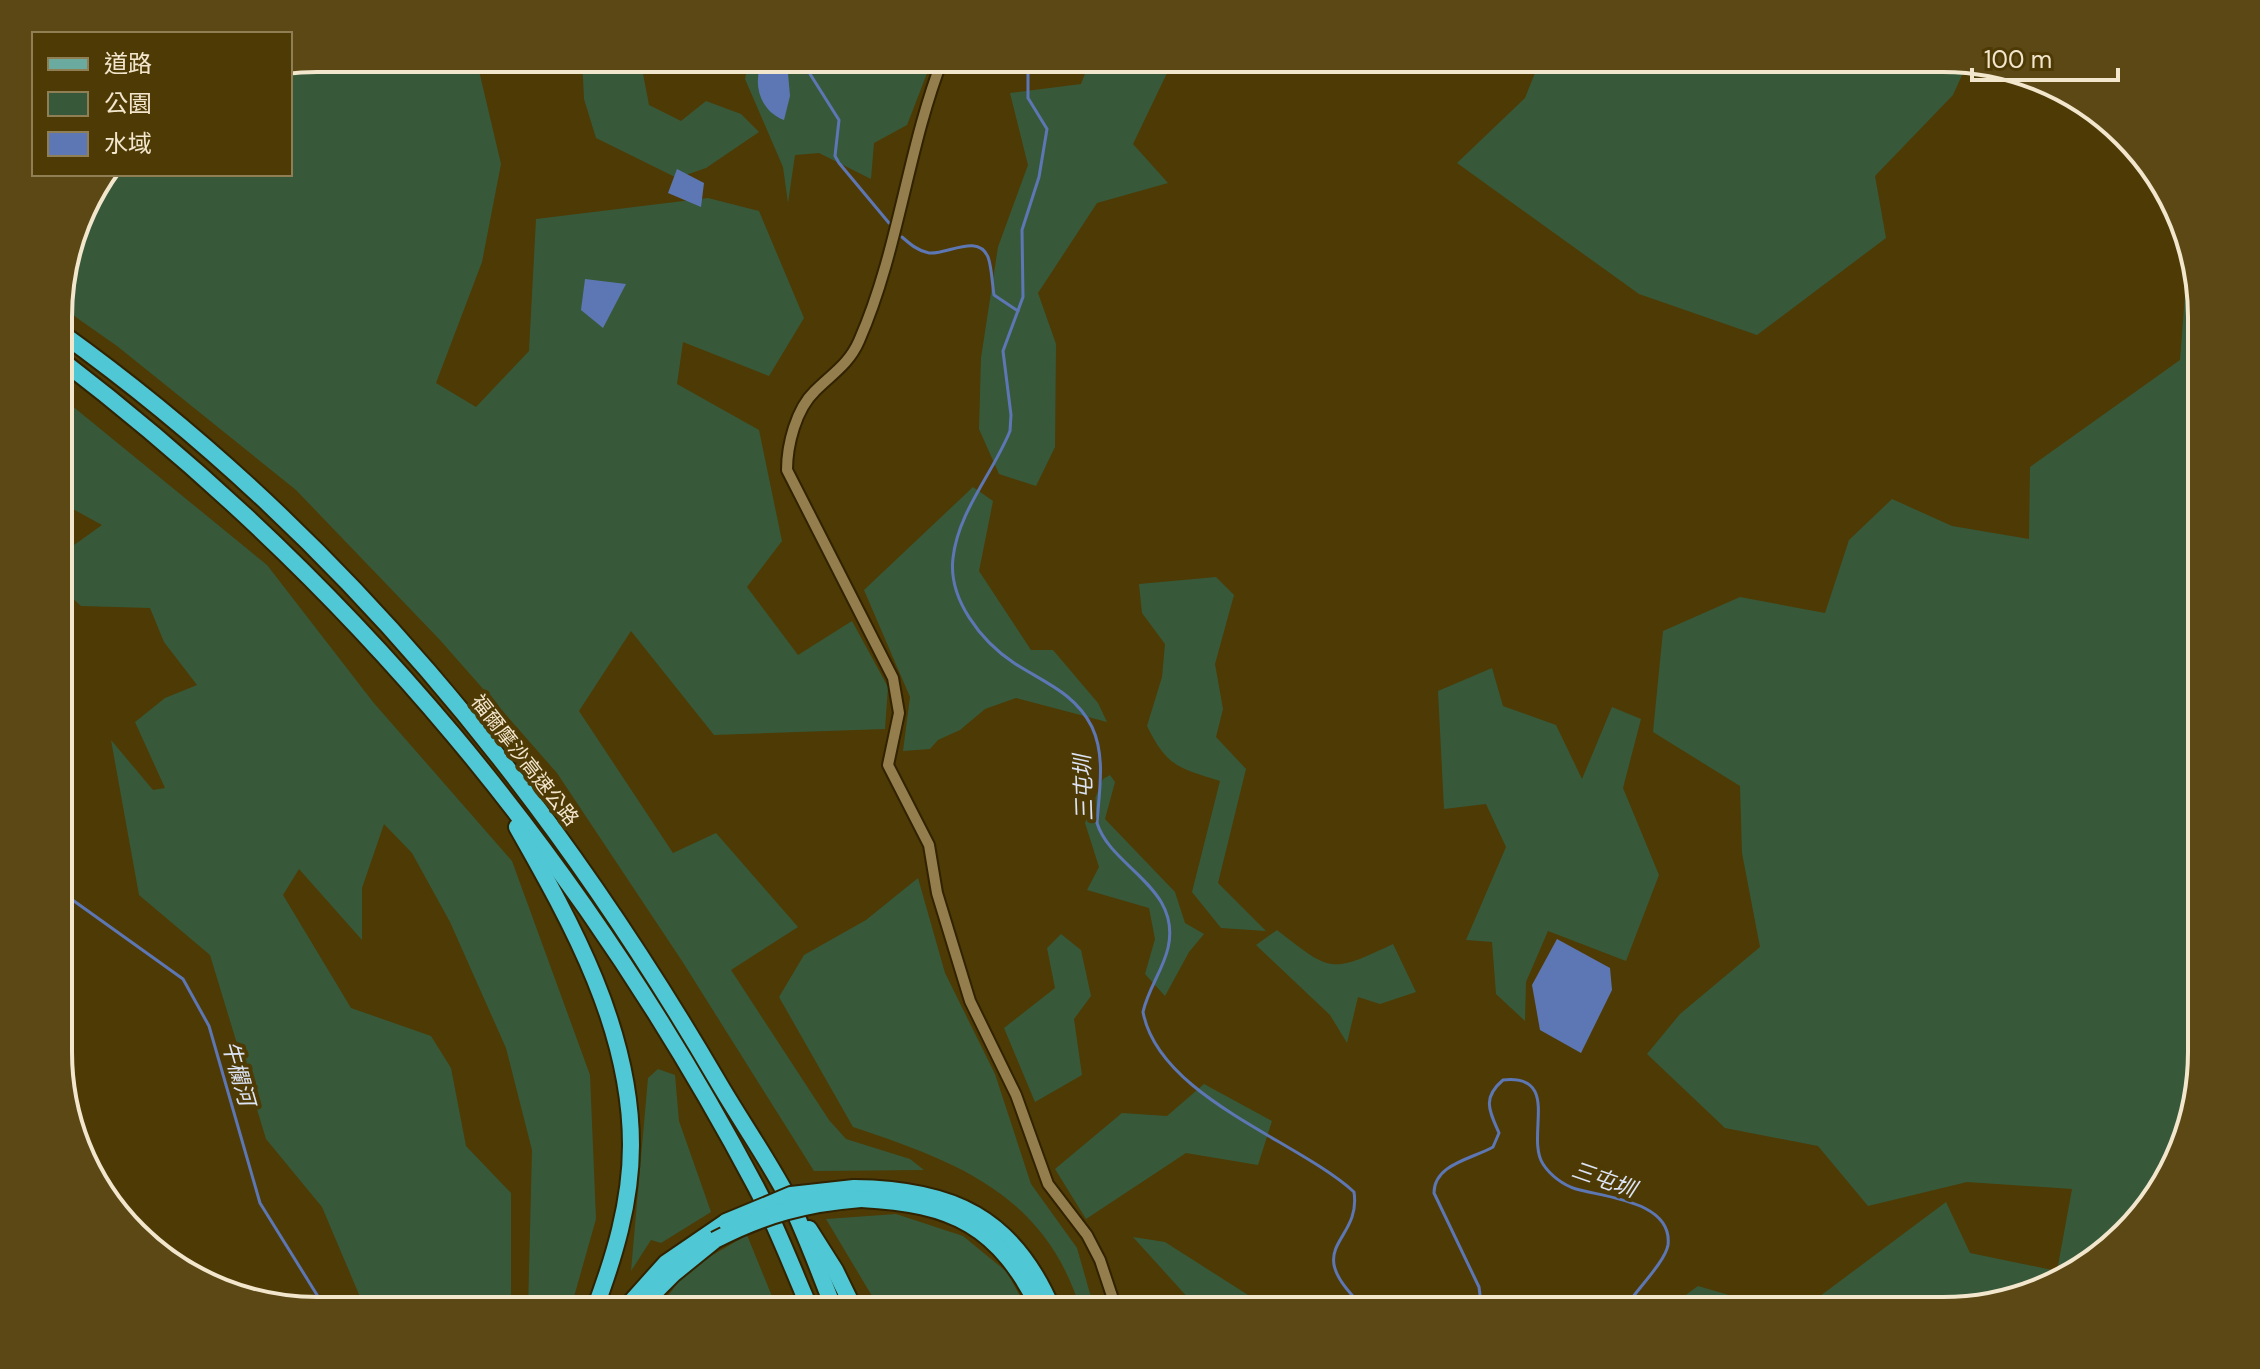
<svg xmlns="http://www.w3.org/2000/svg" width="2260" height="1369" font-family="'DM Sans','Noto Sans TC',sans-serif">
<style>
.green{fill:#375939}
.water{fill:#5d77b4}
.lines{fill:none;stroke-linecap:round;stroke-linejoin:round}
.stream{stroke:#5d77b4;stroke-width:3}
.tertiary-casing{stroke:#312200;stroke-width:14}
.primary-casing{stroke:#312200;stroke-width:18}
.motorway-casing{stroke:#312200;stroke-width:20}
.tertiary{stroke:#947e4e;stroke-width:10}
.primary{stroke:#6baa9f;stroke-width:14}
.motorway{stroke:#4fc7d5;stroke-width:16}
.motorway-bridge-casing{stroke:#312200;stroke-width:20;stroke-linecap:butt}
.motorway-bridge{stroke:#4fc7d5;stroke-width:16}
.labels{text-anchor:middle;stroke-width:8;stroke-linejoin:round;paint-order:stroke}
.street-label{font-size:20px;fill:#f2e6cd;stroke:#4e3a05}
.water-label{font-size:22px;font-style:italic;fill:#dce4f5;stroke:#4e3a05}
.rim{fill:none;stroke:#f2e6cd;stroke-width:4}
</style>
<rect width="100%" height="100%" fill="#4e3a05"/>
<g class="green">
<path d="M 317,58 L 476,58 L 501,164 L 482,262 L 436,383 L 476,407 L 529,351 L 536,219 L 708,198 L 759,211 L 804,318 L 769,376 L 683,342 L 677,384 L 759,430 L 782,541 L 747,587 L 798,655 L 852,621 L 888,687 L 885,729 L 714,735 L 631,631 L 579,711 L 673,853 L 716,833 L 798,927 L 731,970 L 829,1120 L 846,1139 L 910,1159 L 924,1170 L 814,1171 L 682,961 L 557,773 L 440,640 L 296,490 L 117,346 L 60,306 C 60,260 79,210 106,174 L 290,174 L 290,63 Z"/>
<polygon points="582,58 640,58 649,105 681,121 706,101 741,114 759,132 706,168 677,178 596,138 584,99"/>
<polygon points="749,58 933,58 907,125 874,143 871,179 819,153 795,155 788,203 783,167 745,79"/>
<polygon points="1091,58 1133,58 1132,71 1168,71 1133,144 1168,183 1097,203 1038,293 1056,344 1055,447 1036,486 999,474 979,429 981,358 998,247 1028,165 1010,93 1081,84"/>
<polygon points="1541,58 1943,58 1967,64 1953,95 1875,176 1886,238 1757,335 1639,294 1457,163 1525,98"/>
<polygon points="2188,255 2201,300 2201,1068 2167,1182 2073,1276 1959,1310 1800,1311 1946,1202 1970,1253 2057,1271 2072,1189 1967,1182 1868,1206 1818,1146 1725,1128 1647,1054 1680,1014 1760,947 1742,853 1740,786 1653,732 1663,631 1740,597 1825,613 1849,540 1892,499 1952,526 2029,539 2030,467 2180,360"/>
<polygon points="60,396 267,565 373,702 512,861 590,1075 596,1219 570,1311 528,1311 532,1150 506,1048 450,922 412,853 384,824 362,888 362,940 299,869 283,895 351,1008 431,1036 451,1068 466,1146 511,1193 511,1311 366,1311 322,1207 266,1139 210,955 139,895 111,740 153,790 165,788 135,722 165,698 197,685 164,642 150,608 81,606 60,587 60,555 102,525 60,502"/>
<polygon points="973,487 993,501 979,571 1031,650 1053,650 1098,703 1107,722 1016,698 985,709 960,730 938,740 930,749 903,751 910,697 864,590"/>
<path d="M 1216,577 L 1234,595 L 1215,664 L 1223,709 L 1216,737 L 1246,769 L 1218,883 L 1266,931 L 1221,928 L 1192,892 L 1220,781 C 1179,768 1167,767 1147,726 L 1162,677 L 1165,644 L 1142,613 L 1139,584 Z"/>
<polygon points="1492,668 1503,706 1556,725 1582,779 1612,707 1641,719 1623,788 1659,875 1626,961 1548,931 1526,982 1525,1021 1496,994 1492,942 1466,940 1506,847 1486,804 1444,809 1438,691"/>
<polygon points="1110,775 1115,782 1105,819 1175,892 1185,923 1204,934 1189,952 1165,996 1145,974 1155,939 1149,908 1087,890 1099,867 1085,823 1103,779"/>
<path d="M 918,878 L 945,973 L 995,1074 L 1031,1184 L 1077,1248 L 1095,1311 L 1081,1311 C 1046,1195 958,1162 853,1127 L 779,997 L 804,955 L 866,920 Z"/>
<path d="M 1277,930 C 1331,972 1330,974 1393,944 L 1416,992 L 1380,1004 L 1358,997 L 1347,1043 L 1330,1015 L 1256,945 Z"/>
<polygon points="1061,934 1081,950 1091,996 1074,1019 1082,1075 1035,1102 1004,1028 1055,988 1047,948"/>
<polygon points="658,1069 675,1075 679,1121 711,1212 661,1243 651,1240 631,1271 648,1078"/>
<polygon points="1204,1084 1272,1121 1258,1165 1186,1153 1086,1219 1055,1169 1122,1113 1167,1116"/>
<polygon points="896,1214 963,1236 1007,1272 1028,1311 881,1311 826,1219"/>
<polygon points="747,1235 778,1311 657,1311 687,1270"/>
<polygon points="1133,1237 1165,1242 1273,1311 1200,1311"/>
<polygon points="1698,1286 1783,1311 1664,1311"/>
</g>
<g class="water">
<path d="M 764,58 L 781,58 L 787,62 L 790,96 L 784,120 C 759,111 751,81 764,58 Z"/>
<polygon points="677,169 704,183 701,207 668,193"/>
<polygon points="585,279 626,284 603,328 581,310"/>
<polygon points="1557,939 1610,968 1612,990 1581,1053 1540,1030 1532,985"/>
</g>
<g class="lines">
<g class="stream">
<polyline points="800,58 839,120 835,156 839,163 889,223"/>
<path d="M 1028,58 L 1028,98 L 1047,129 L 1039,177 L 1022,230 L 1023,297 L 1003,351 L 1011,415 L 1010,431 C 993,473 958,512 953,558 C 948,599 981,641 1014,663 C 1045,683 1075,693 1092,727 C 1106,757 1099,792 1097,823 C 1111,868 1182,887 1168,948 C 1163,970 1148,989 1143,1012 C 1159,1097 1297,1140 1354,1192 C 1362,1245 1295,1245 1368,1311"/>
<path d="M 902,237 C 910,244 918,251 929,253 C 947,255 978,233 988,257 C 992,268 992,283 994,295 L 1018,311"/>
<polyline points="60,891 183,979 209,1026 260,1203 327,1311"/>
<path d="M 1482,1311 L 1479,1287 L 1434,1193 C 1434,1164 1472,1159 1493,1147 L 1499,1133 C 1489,1110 1482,1098 1503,1080 C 1562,1074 1525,1136 1543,1164 C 1550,1175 1563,1185 1576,1189 C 1603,1197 1673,1201 1668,1245 C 1665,1263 1633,1293 1623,1311"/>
</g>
<g class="tertiary-casing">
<path id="tertiary" d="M 943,58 C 907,150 899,250 859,341 C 849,364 832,374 815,391 C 796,409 787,445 787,470 L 893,678 L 899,713 L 888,765 L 929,845 L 937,893 L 970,1001 L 1016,1095 L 1048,1184 L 1087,1235 L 1100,1260 L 1117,1311"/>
</g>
<g class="primary-casing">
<polyline id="primary" points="100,1191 104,1198"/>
</g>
<g class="motorway-casing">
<g id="motorway">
<path d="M 60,332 C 336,530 546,788 717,1080 C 739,1118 765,1155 786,1194 C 805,1231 819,1272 835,1311"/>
<path d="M 60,359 C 355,585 582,859 756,1187 C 777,1227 793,1270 811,1311"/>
<path d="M 517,827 C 572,924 631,1029 631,1145 C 631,1203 614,1258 594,1311"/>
<path d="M 854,1188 C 952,1189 1014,1217 1053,1311"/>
<path d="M 861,1199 C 954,1204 998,1225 1041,1311"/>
<polyline points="809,1229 835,1270 855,1311"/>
<polyline points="637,1310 673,1274 715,1240"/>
<polyline points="623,1311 666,1263 726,1222"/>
</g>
</g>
<use href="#tertiary" class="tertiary"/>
<use href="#primary" class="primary"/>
<use href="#motorway" class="motorway"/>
<g class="motorway-bridge-casing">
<g id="motorway-bridge">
<polyline points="726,1222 791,1195 854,1188"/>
<path d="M 715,1240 C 763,1215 807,1203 861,1199"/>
</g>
</g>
<use href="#motorway-bridge" class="motorway-bridge"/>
</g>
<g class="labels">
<g class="street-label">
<text transform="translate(525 760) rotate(52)" y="7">福爾摩沙高速公路</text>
</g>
<g class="water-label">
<text transform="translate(1083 788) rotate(-92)" y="8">三屯圳</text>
<text transform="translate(239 1073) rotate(74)" y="8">牛欄河</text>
<text transform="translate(1604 1179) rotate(19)" y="8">三屯圳</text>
</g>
</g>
<path d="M0 0H2260V1369H0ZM317 72H1943A245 245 0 0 1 2188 317V1052A245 245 0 0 1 1943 1297H317A245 245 0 0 1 72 1052V317A245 245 0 0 1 317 72Z" fill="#5b4815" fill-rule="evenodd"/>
<path class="rim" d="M317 72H1943A245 245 0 0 1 2188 317V1052A245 245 0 0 1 1943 1297H317A245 245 0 0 1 72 1052V317A245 245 0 0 1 317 72Z"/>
<rect x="32" y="32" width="260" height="144" fill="#4e3a05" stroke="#907f55" stroke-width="2"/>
<rect x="48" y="58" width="40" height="12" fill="#6baa9f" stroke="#907f55" stroke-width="2"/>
<text x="104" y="72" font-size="24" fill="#f2e6cd">道路</text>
<rect x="48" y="92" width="40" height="24" fill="#375939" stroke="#907f55" stroke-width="2"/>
<text x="104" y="112" font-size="24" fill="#f2e6cd">公園</text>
<rect x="48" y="132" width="40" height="24" fill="#5d77b4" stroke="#907f55" stroke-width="2"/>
<text x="104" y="152" font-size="24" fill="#f2e6cd">水域</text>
<path d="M1972 68v12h146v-12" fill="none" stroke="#f2e6cd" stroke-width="4"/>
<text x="1984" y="68" font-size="24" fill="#f2e6cd" stroke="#4e3a05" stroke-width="6" paint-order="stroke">100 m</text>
</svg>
